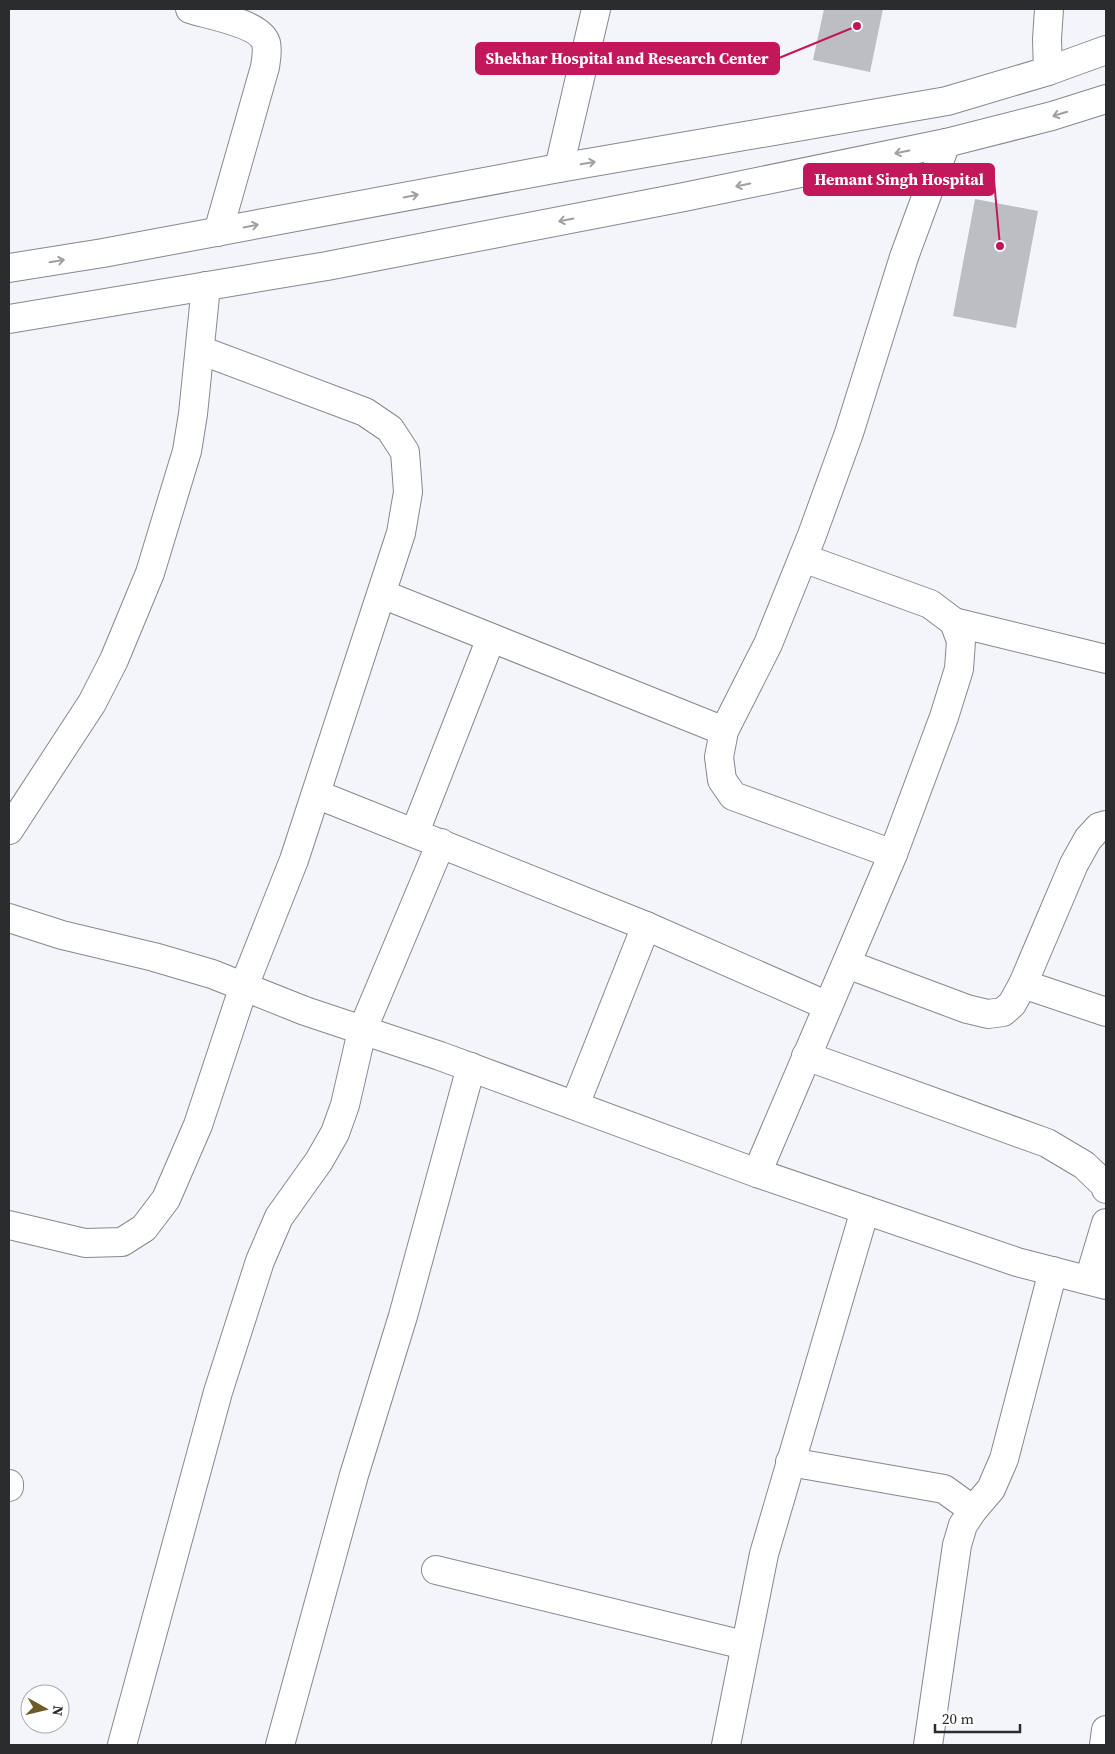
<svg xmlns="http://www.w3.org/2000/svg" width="1115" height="1754" font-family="'Source Serif 4',serif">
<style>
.building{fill:#bdbec3}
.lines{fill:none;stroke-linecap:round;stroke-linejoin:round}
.street-casing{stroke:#86888c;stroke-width:30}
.highway-casing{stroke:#86888c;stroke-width:30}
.street{stroke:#fff;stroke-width:28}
.highway{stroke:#fff;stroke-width:28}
.oneway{stroke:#a0a0a0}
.leader{fill:none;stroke:#c2185b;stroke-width:2}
.callout-dot{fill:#c2185b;stroke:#fff;stroke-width:2}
.callout{fill:#c2185b;stroke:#c2185b;stroke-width:2}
.callout-label{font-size:16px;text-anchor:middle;font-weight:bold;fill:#fff}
</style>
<rect width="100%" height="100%" fill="#f3f5fa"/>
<g class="building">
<polygon points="824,9 883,9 870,72 813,60"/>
<polygon points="975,199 1038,211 1016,328 953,316"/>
</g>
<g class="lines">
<g class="street-casing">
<g id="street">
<path d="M 190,9 C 208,15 260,23 266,43 C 268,51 266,60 265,67 L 218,232"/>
<polyline points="1048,71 1047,39 1049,9"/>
<polyline points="559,168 596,9"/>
<polyline points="382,594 724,731"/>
<polyline points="954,622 1106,659"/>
<polyline points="316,794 646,926 828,1006"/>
<polyline points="9,830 92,703 114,660 150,573 187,451 193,414 206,286"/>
<polyline points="415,832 491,638"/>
<polyline points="893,854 733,796 722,780 719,757 724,731 768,644 812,535 849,433 904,257 946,143"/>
<polyline points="9,918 62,935 154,957 212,974 305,1011 440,1056 757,1173 1017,1262 1106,1285"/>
<polyline points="847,964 967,1009 988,1014 1003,1012 1012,1004 1023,984 1074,864 1088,839 1099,827 1106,825"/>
<polyline points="1023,984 1106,1012"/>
<polyline points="806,1056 1047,1143 1084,1165 1106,1186 1106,1189"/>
<polyline points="575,1105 646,926"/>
<polyline points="757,1173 893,854 944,717 959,669 961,641 954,622 930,604 803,558"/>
<polyline points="9,1225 85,1243 122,1242 144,1228 166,1199 198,1125 244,986 294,860 401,533 408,492 405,452 390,429 365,412 200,350"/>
<polyline points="1089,1280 1106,1223"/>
<polyline points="790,1462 944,1489 973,1510"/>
<polyline points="9,1484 9,1487"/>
<polyline points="436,1570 744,1645"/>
<polyline points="122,1745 218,1392 260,1261 279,1217 319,1161 335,1133 345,1105 362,1031 441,843"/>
<polyline points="280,1745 354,1475 403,1316 471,1067"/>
<polyline points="726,1745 764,1554 865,1210"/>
<polyline points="928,1745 957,1545 963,1525 973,1510 991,1489 1004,1459 1053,1271"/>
<polyline points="1104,1745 1106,1730"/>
</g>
</g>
<g class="highway-casing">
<g id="highway">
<polyline points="9,268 103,253 559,168 947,101 1048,71 1106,50"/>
<polyline points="9,319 327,266 684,197 946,143 1052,116 1106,99"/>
</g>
</g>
<use href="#street" class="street"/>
<use href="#highway" class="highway"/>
</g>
<defs><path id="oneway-shaft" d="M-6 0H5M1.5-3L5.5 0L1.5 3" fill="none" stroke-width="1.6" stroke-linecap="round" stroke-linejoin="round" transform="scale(1.25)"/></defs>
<g class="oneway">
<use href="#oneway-shaft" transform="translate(1060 114) rotate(163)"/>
<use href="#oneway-shaft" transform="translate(902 152) rotate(168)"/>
<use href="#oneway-shaft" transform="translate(588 163) rotate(-10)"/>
<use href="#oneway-shaft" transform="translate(743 185) rotate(168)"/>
<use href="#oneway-shaft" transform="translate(411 196) rotate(-11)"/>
<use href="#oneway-shaft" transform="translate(566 220) rotate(169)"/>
<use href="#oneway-shaft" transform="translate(251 226) rotate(-11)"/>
<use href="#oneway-shaft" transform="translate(57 261) rotate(-9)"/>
</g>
<path class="leader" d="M857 26L779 58M1000 246L994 180"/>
<g class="callout-dot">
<circle cx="857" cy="26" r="5"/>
<circle cx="1000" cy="246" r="5"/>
</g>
<g class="callout">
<rect x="476" y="43" width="303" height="31" rx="5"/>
<rect x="804" y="164" width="190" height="31" rx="5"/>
</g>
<g class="callout-label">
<text x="627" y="64">Shekhar Hospital and Research Center</text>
<text x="899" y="185">Hemant Singh Hospital</text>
</g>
<rect width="1115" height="1754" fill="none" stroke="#2b2c2d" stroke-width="20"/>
<g transform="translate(45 1709) rotate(98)"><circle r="24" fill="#ffffff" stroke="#aaabab"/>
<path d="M0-4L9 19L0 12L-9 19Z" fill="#6c5b28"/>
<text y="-8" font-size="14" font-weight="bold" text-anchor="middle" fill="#2b2c2d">N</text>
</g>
<path d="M935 1724v8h85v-8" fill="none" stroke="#2b2c2d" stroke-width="2.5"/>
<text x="942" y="1724" font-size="15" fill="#2b2c2d" stroke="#ffffff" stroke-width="4" paint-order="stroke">20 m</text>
</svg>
